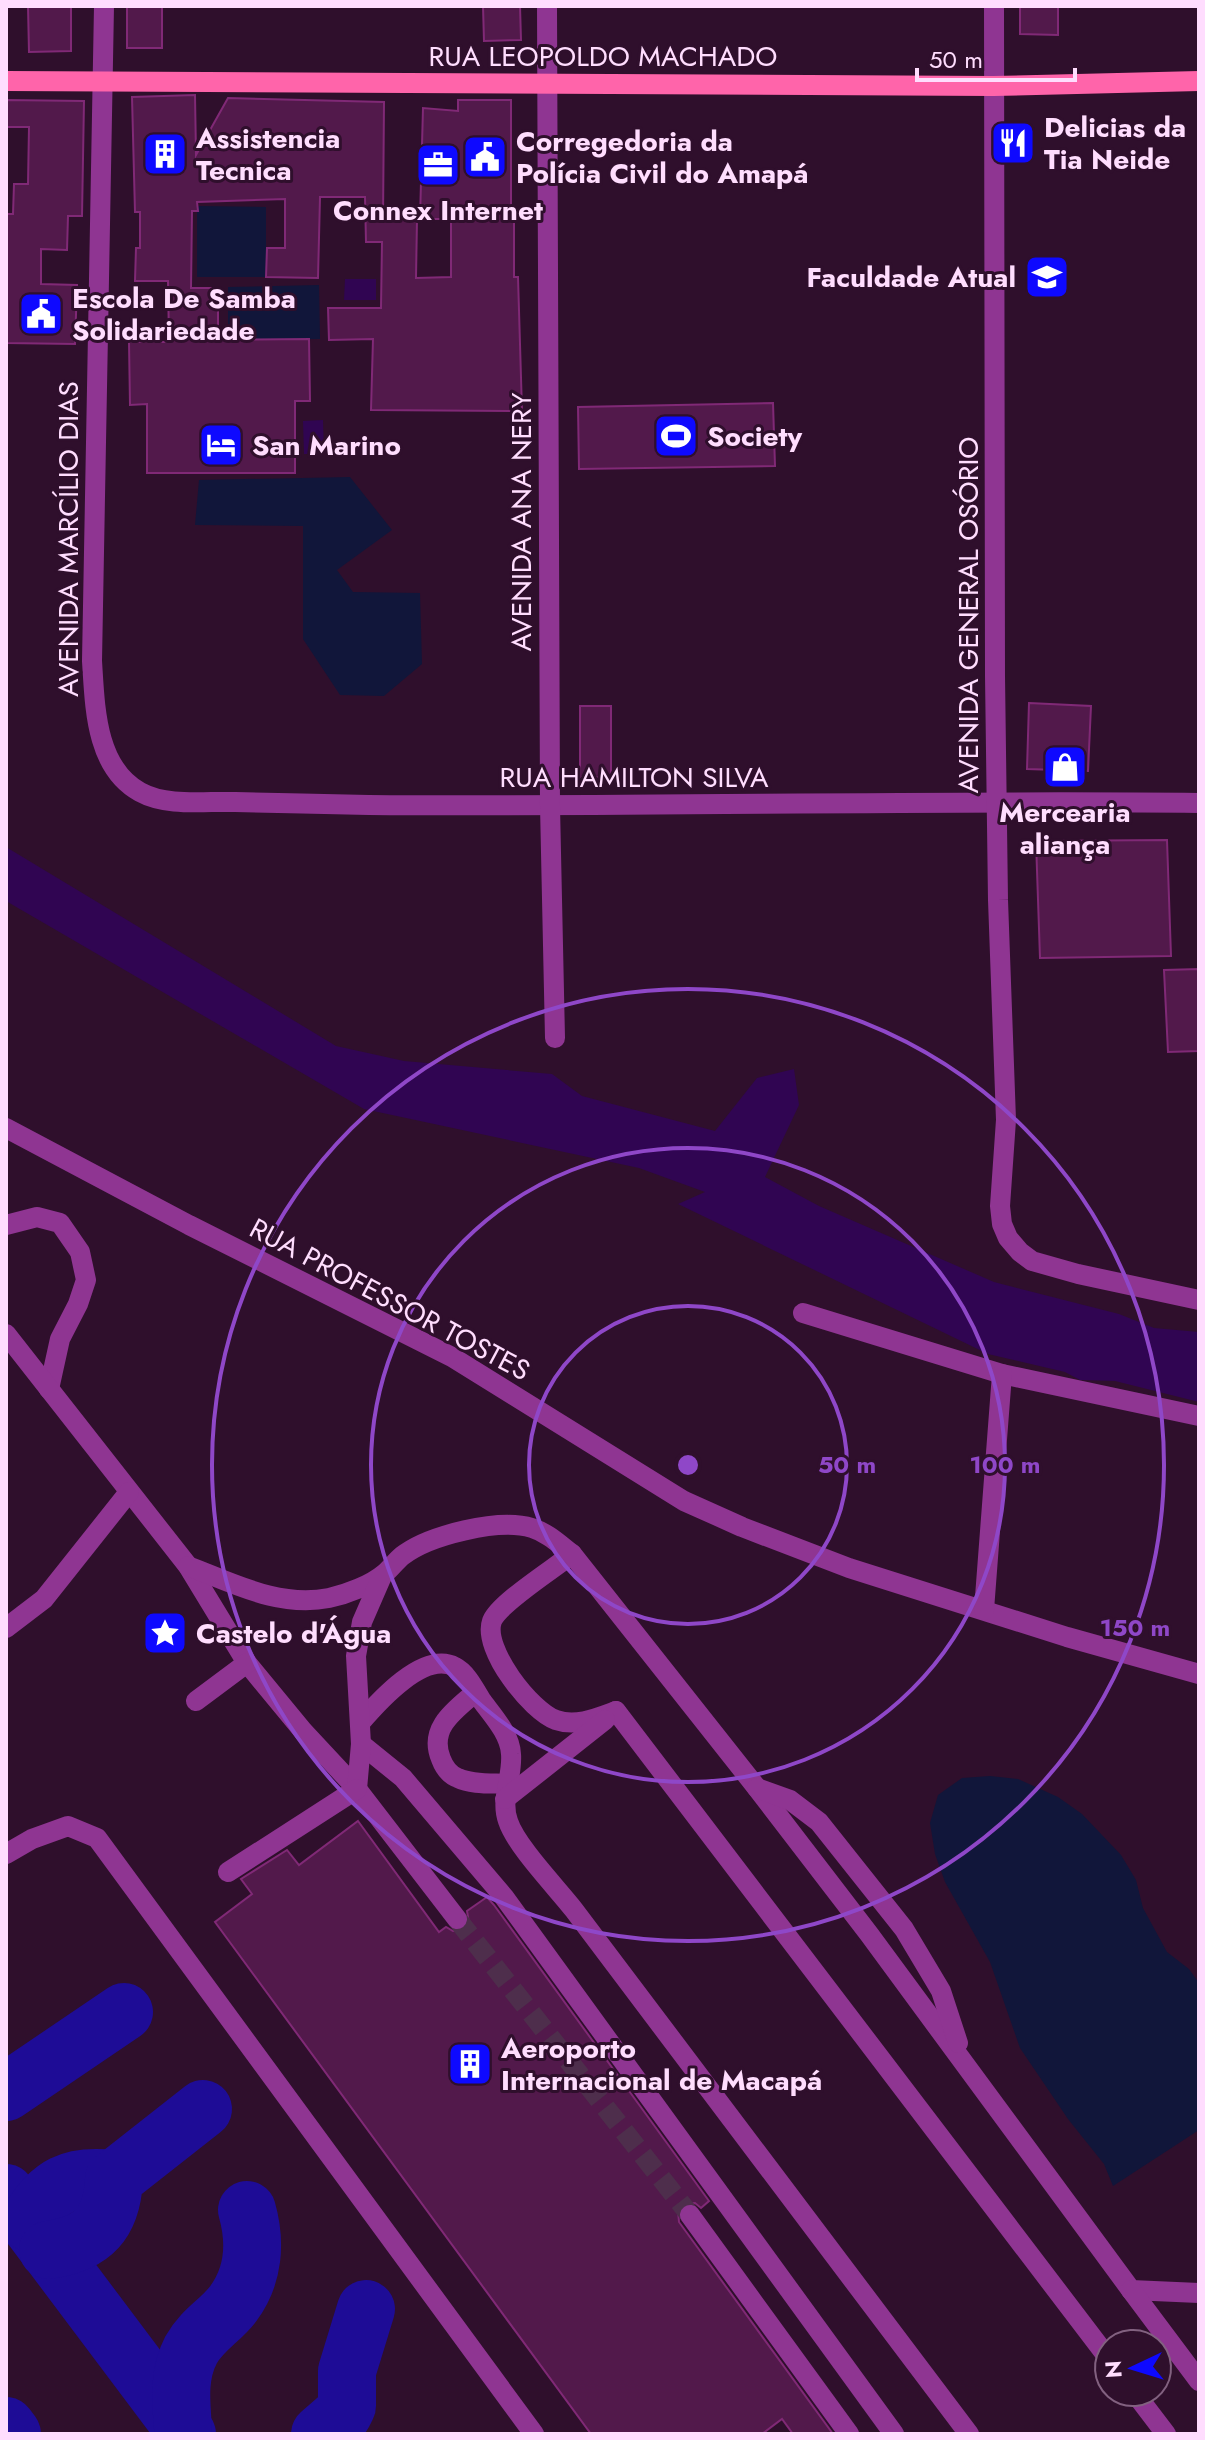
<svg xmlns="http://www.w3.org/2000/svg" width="1205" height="2440" font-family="Jost,sans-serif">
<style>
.green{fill:#11163a}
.water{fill:#300552}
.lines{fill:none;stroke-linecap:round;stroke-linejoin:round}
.taxiway{stroke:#1e0c96;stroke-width:58}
.building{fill:#52194b;stroke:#802976;stroke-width:2}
.minor-tunnel{stroke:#4e2e4c;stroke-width:20;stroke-dasharray:20 10;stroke-linecap:butt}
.minor{stroke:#8f3592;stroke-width:20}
.major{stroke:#ff64aa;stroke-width:20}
.ring{fill:none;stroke:#8f47c8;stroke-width:4}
.labels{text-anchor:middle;stroke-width:6;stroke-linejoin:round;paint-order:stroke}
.street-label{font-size:28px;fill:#ffddfe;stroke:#2f0f2c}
.poi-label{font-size:28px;font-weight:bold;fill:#ffddfe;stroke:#2f0f2c;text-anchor:start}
.centre{fill:#8f47c8;stroke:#2f0f2c;stroke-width:4}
.ring-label{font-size:24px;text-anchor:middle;font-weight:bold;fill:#8f47c8;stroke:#2f0f2c;stroke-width:6;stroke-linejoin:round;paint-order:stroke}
</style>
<rect width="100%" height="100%" fill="#2f0f2c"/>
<g class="green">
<polygon points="197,206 266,207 266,277 197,277"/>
<polygon points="319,285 320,339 228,340 228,287"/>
<polygon points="350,477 392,530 337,570 353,592 420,593 422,664 384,696 340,695 303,639 303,526 195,525 199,480"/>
<polygon points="990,1776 1018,1779 1058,1797 1082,1814 1121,1855 1136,1880 1143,1908 1167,1952 1189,1969 1199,1983 1199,2130 1113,2186 1104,2164 1068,2119 1020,2048 990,1962 945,1882 935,1854 930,1823 938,1795 962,1778"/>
</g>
<g class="water">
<polygon points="345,279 376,279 376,300 344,300"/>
<polygon points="323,420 324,454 304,454 303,421"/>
<polygon points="6,847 336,1046 404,1061 552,1074 582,1096 715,1131 757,1078 794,1069 799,1105 765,1177 819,1206 994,1282 1119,1314 1154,1328 1199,1332 1199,1402 1115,1381 1080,1380 1065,1372 988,1354 678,1204 705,1192 639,1168 364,1109 6,901"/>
</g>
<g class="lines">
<g class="taxiway">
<polyline points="6,2092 124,2012"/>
<polyline points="6,2193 187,2434"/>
<path d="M 28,2222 C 50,2184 71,2174 114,2179"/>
<path d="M 48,2250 C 93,2244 112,2223 114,2179 L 203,2109"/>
<polyline points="6,2426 12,2434"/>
<path d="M 183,2428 C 181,2401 178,2375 191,2350 C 202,2330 220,2321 233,2304 C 254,2276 256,2242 247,2210"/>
<polyline points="320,2434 343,2414 347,2406 347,2371 366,2309"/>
</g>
</g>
<g class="building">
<polygon points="28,6 71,6 71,51 29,52"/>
<rect x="127" y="6" width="35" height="42"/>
<polygon points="483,6 520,6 521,40 484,41"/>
<polygon points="1020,6 1058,6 1058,35 1020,34"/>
<polygon points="195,95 196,155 228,98 384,102 383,220 417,219 416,278 451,277 451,219 420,219 423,108 458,111 458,100 511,100 511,218 514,218 514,277 518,277 522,411 371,410 373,339 329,340 328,308 381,308 382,242 366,242 365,197 320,197 318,278 266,277 267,248 285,248 285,199 197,202 198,211 192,211 191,288 218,288 218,340 309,339 310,401 295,401 295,473 147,473 147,404 130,405 129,342 169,342 168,281 135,281 136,248 140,248 140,212 135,212 132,97"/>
<polygon points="6,100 84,101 82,216 68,216 67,250 41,249 41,284 77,285 75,344 6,343 6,214 13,214 14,184 28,184 29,127 6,127"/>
<polygon points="773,403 775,466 579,469 578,407"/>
<polygon points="1029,703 1091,706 1088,771 1027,769"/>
<rect x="580" y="706" width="31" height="71"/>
<polygon points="1167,840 1171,956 1040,958 1036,841"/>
<polygon points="1199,969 1199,1051 1168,1052 1164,970"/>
<polygon points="358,1821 439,1932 446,1927 453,1931 464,1930 469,1923 467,1911 487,1897 494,1905 709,2201 701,2208 695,2203 683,2204 678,2210 679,2222 833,2434 793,2434 782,2419 762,2434 591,2434 215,1922 252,1894 241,1879 287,1850 299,1865"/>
</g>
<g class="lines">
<polyline class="minor-tunnel" points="457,1919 690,2215"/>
<g class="minor">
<path d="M 104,6 L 92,661 C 95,706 95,767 140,792 C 167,807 205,801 235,802 C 280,803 324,804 369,805 C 645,807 922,800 1199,803"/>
<polyline points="547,6 550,806 555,1038"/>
<polyline points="994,6 995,676 998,900 1006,1120 1000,1206 1002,1224 1008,1238 1020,1252 1032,1261 1078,1274 1199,1300"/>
<polyline points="6,1128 189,1225 452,1357 684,1501 742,1527 849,1568 1067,1637 1199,1674"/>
<polyline points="6,1225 37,1217 60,1223 80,1252 86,1280 78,1304 60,1339 49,1389"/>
<polyline points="803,1313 1002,1374 1199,1416"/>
<polyline points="6,1334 188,1566 247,1663 303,1731 357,1789 457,1919"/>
<path d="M 572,1554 C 555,1568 499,1603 492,1621 C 482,1649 531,1711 556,1720 C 576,1727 597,1718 616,1711"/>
<path d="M 188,1566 C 233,1583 279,1608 329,1598 C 347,1594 371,1585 385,1573 C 391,1568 396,1561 402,1556 C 429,1535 499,1518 532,1528 C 548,1533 559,1544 572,1554 L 757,1788 L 869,1934 L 1131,2290 L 1199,2293"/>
<polyline points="984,1610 1002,1374"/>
<polyline points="6,1628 44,1599 129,1492"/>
<path d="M 476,1692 C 455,1710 428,1728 441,1759 C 444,1767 450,1775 458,1778 C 472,1785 493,1783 509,1784"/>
<polyline points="196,1701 247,1663"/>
<polyline points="616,1711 1109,2359"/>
<path d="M 360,1723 C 378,1702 424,1650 455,1667 C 467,1673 475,1690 482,1701 C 493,1716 510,1734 511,1754 C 513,1777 500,1799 508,1821 C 516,1846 557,1888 574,1910 L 969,2434"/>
<polyline points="361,1744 403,1778 504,1897 894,2434"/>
<polyline points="757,1788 790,1800 819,1822 904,1929 941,1991 958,2043"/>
<polyline points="357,1789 361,1744 356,1656 362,1622 382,1576"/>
<polyline points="505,1799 605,1720"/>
<polyline points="6,1854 32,1839 68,1826 97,1838 534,2434"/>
<polyline points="228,1872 357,1789"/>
<polyline points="690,2215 849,2434"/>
<polyline points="1131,2290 1199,2381"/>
<polyline points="1134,2392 1166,2434"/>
</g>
<polyline class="major" points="6,81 993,86 1199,81"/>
</g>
<g class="ring">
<circle cx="688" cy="1465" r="159"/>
<circle cx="688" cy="1465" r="317"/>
<circle cx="688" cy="1465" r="476"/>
</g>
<defs>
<g id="restaurant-square" transform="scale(2.3)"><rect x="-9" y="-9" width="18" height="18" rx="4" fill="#0e09ff" stroke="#2f0f2c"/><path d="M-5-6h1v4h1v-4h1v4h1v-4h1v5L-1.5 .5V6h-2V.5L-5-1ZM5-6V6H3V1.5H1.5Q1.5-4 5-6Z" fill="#fff"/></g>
<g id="building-square" transform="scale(2.3)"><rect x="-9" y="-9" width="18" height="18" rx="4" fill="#0e09ff" stroke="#2f0f2c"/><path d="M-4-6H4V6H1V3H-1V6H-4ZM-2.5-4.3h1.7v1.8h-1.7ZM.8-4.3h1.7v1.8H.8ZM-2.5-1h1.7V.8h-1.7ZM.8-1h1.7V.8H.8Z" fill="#fff"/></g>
<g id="civic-square" transform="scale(2.3)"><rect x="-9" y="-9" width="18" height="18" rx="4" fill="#0e09ff" stroke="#2f0f2c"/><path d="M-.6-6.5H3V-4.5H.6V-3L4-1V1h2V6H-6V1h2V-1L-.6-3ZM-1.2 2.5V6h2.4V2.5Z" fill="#fff"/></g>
<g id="office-square" transform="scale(2.3)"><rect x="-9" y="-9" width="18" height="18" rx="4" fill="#0e09ff" stroke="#2f0f2c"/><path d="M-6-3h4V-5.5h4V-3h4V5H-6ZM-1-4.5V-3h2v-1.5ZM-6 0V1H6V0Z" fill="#fff"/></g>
<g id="university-square" transform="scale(2.3)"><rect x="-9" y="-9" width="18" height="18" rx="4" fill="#0e09ff" stroke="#2f0f2c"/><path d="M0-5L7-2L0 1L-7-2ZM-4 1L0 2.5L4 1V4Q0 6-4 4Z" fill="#fff"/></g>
<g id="stadium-square" transform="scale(2.3)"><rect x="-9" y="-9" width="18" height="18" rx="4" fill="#0e09ff" stroke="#2f0f2c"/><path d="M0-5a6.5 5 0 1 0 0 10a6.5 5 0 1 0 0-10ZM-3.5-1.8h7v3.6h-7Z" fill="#fff"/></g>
<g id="hotel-square" transform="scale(2.3)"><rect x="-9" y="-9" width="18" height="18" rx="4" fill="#0e09ff" stroke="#2f0f2c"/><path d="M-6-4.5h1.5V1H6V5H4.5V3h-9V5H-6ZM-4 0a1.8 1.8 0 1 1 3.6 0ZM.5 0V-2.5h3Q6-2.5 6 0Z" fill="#fff"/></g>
<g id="shop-square" transform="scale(2.3)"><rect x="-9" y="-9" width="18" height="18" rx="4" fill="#0e09ff" stroke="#2f0f2c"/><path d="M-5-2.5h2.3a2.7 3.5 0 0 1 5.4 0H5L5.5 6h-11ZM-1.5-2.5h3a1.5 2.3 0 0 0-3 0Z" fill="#fff"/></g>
<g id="sight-square" transform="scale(2.3)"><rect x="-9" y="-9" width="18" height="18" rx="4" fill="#0e09ff" stroke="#2f0f2c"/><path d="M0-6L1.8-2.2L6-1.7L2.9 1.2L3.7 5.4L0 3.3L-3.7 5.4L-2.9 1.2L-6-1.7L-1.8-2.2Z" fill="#fff"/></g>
</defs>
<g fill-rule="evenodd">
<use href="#restaurant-square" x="1013" y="143"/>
<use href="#building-square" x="165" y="154"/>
<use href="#civic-square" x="485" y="157"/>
<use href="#office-square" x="438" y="165"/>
<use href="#university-square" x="1047" y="277"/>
<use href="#civic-square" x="41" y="314"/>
<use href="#stadium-square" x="676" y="436"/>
<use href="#hotel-square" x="221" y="445"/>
<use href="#shop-square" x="1065" y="767"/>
<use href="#sight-square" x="165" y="1633"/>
<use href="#building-square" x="470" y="2064"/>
</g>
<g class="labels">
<g class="street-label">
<text x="603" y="66">RUA LEOPOLDO MACHADO</text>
<text transform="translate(521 522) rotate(-90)" y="10">AVENIDA ANA NERY</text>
<text transform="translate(68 539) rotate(-90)" y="10">AVENIDA MARCÍLIO DIAS</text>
<text transform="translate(968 615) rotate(-90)" y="10">AVENIDA GENERAL OSÓRIO</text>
<text x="634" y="787">RUA HAMILTON SILVA</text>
<text transform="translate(390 1299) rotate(28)" y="10">RUA PROFESSOR TOSTES</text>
</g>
<g class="poi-label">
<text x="1044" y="137">Delicias da<tspan x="1044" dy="32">Tia Neide</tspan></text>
<text x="196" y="148">Assistencia<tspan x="196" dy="32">Tecnica</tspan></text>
<text x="516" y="151">Corregedoria da<tspan x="516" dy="32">Polícia Civil do Amapá</tspan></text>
<text x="438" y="220" text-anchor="middle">Connex Internet</text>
<text x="1016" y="287" text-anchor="end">Faculdade Atual</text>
<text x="72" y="308">Escola De Samba<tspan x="72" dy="32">Solidariedade</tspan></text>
<text x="707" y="446">Society</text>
<text x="252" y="455">San Marino</text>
<text x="1065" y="822" text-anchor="middle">Mercearia<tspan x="1065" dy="32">aliança</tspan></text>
<text x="196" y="1643">Castelo d'Água</text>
<text x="501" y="2058">Aeroporto<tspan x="501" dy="32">Internacional de Macapá</tspan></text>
</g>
</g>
<circle cx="688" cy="1465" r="12" class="centre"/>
<g class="ring-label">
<text x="847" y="1473">50 m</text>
<text x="1005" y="1473">100 m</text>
<text x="1135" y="1636">150 m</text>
</g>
<rect width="1205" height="2440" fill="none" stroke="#ffddfe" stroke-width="16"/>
<g transform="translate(1133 2368) rotate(266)"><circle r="38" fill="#2f0f2c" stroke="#826180" stroke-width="2"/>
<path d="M0-6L14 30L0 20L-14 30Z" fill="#0e09ff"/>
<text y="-12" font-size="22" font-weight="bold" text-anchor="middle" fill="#ffddfe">N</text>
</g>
<path d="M917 68v12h158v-12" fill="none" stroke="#ffddfe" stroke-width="4"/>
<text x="929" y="68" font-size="24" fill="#ffddfe" stroke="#2f0f2c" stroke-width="6" paint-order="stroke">50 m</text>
</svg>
